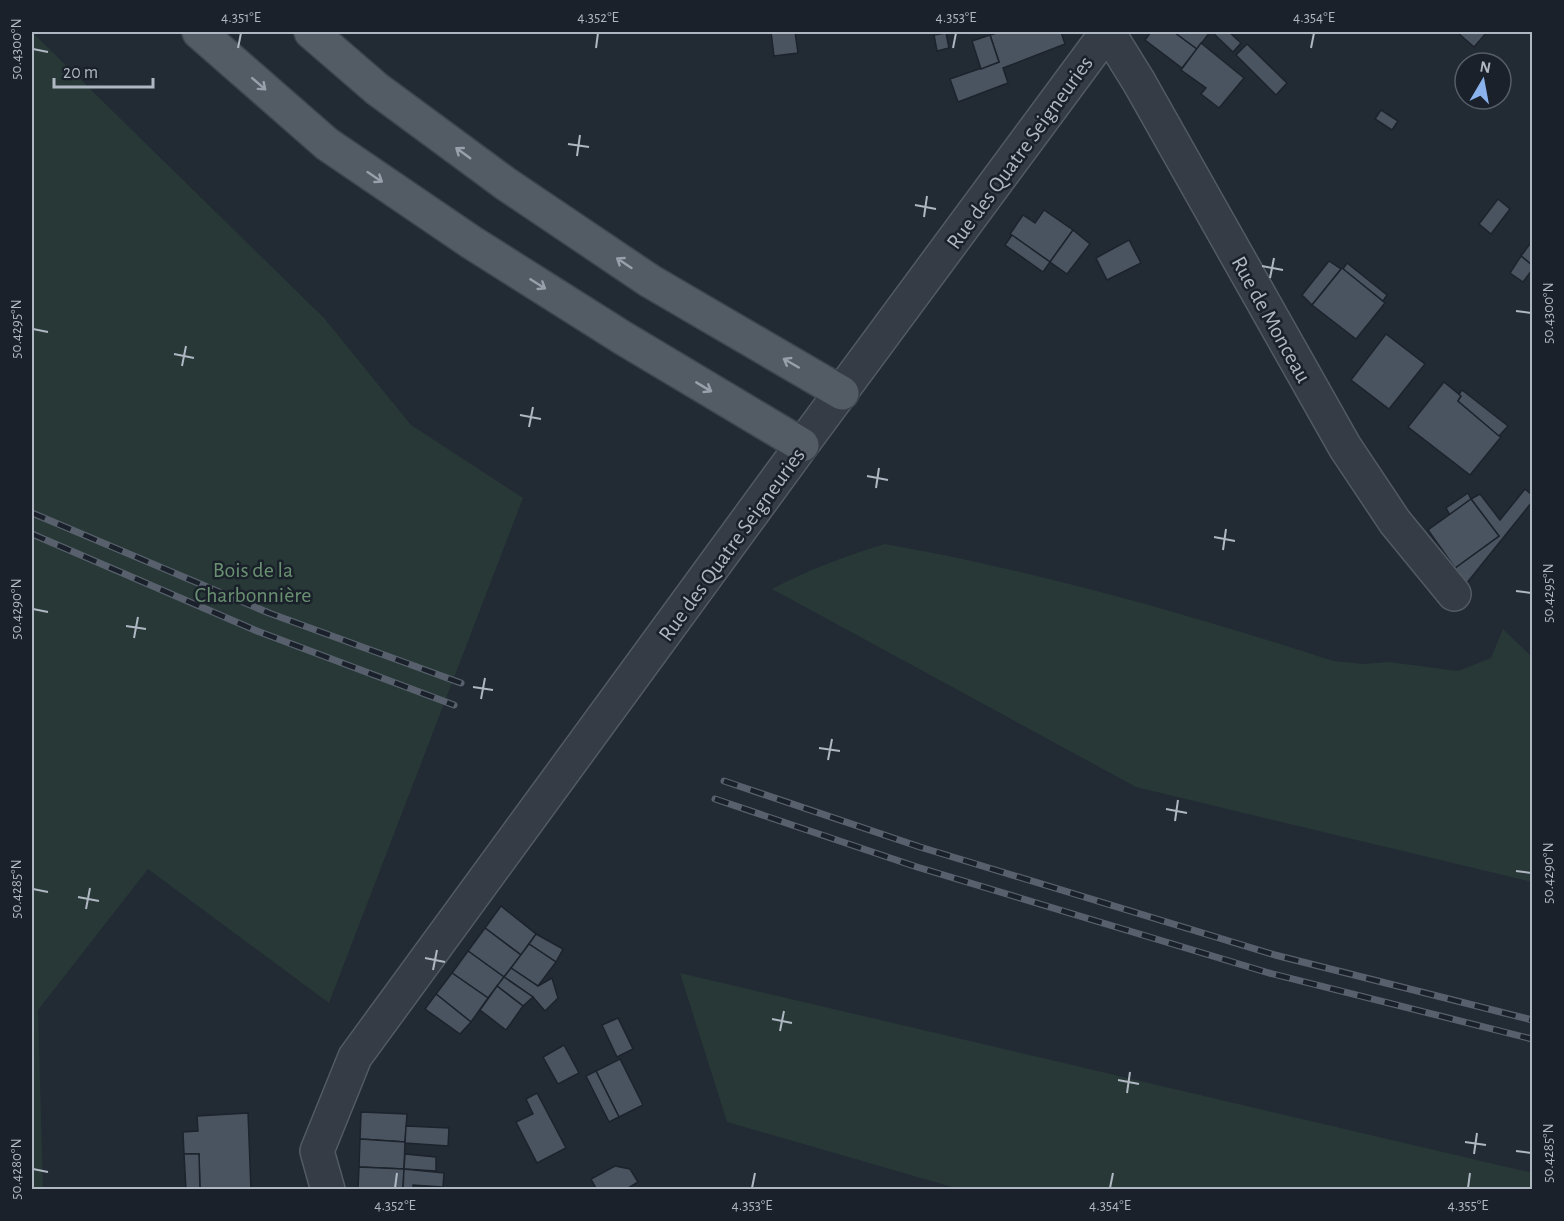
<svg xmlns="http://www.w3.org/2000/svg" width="1564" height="1221" font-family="'Alegreya Sans',sans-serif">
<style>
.green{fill:#273837}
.building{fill:#4a5460;stroke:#1c232c;stroke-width:1.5}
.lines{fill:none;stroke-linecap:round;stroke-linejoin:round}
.minor-casing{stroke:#525a63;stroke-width:36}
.major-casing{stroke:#3e454f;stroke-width:36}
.minor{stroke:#353c45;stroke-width:33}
.major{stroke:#535b65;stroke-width:33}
.rail-casing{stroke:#57606c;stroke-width:7}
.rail{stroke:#1a212a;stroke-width:4.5;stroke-dasharray:14;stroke-linecap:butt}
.oneway{stroke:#98a0ab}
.ticks{fill:none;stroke:#afb7c2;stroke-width:2}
.labels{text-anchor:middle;stroke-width:5;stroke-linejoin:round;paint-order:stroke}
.street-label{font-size:22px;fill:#afb7c2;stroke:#1a212a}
.park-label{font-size:22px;fill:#699071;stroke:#1a212a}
.neatline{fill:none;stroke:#afb7c2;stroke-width:2}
.ticks-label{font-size:15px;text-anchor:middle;fill:#afb7c2}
</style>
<rect width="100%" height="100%" fill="#222a34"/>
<g class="green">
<polygon points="32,32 324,318 411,425 523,498 329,1003 148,869 38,1010 43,1190 32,1189"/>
<path d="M 885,544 C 1037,571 1186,613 1333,661 L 1363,664 L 1389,662 L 1458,671 L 1491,658 L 1503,629 L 1532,657 L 1532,882 L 1136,787 L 772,589 C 808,570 845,556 885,544 Z"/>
<polygon points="680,973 1532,1173 1532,1189 959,1189 727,1122"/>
</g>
<g class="building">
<polygon points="771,32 795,32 798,53 774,56"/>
<polygon points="1000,32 1061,32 1065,44 1003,68 1008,83 958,102 950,79 999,62 990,35"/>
<polygon points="1151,32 1174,32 1197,49 1182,68 1145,40"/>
<polygon points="1174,32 1210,32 1197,49"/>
<polygon points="1212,32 1229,32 1241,43 1233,52"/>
<polygon points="1457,32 1487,32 1474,47"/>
<polygon points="946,33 949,48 937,51 934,35"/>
<polygon points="990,35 999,62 981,69 972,41"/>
<polygon points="1201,43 1244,78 1219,108 1201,94 1206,88 1181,70"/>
<polygon points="1247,44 1287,83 1276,95 1236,55"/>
<polygon points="1381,110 1398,121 1392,130 1375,119"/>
<polygon points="1498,199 1510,209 1491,234 1479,224"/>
<polygon points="1044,210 1073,230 1050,262 1010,234 1023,215 1035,223"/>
<polygon points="1073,230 1090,244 1067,274 1050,262"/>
<polygon points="1012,235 1050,262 1043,272 1005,245"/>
<polygon points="1129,240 1141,263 1107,280 1096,258"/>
<polygon points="1532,241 1532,265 1521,256"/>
<polygon points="1521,256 1532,265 1532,270 1523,282 1510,273"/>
<polygon points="1329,261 1341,269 1312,305 1302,295"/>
<polygon points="1347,263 1387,295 1383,301 1343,269"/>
<polygon points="1342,268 1385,303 1356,339 1312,305"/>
<polygon points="1386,334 1425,364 1389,409 1351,380"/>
<polygon points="1444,382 1461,396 1458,401 1501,437 1470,475 1408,427"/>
<polygon points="1462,390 1508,426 1499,436 1458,401 1461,396 1459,394"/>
<polygon points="1525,489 1532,495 1532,502 1466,584 1455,568 1499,536 1471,499 1480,494 1500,520"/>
<polygon points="1468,493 1471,499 1450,515 1446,508"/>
<polygon points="1471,499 1499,536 1455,568 1428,530"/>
<polygon points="501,906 536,934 521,955 485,928"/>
<polygon points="485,928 521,955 504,977 468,951"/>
<polygon points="536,934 563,949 556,962 529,944"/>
<polygon points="529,944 556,962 538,986 511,968"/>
<polygon points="468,951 504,977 488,998 452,973"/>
<polygon points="511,968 538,986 552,978 558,998 545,1011 533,997 504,977"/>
<polygon points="452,973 488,998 471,1022 436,994"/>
<polygon points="504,977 533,997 523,1006 497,986"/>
<polygon points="497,986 523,1006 506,1030 480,1010"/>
<polygon points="436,994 471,1022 460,1034 425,1009"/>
<polygon points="618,1018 633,1049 617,1057 602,1025"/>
<polygon points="564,1045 579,1073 558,1084 543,1057"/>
<polygon points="620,1059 643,1105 619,1117 596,1071"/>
<polygon points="596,1071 619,1117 609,1122 586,1076"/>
<polygon points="537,1093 566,1148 537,1163 516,1122 533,1114 526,1099"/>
<polygon points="361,1112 407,1114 405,1142 360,1139"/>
<polygon points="248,1113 251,1190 200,1190 199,1154 184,1154 183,1132 198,1131 197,1116"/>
<polygon points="406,1126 449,1128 448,1146 405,1143"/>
<polygon points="360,1139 405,1142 404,1169 359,1167"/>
<polygon points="184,1154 199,1154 200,1190 186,1190"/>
<polygon points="405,1154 436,1157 436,1171 404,1169"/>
<polygon points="615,1166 630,1169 638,1182 625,1190 597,1190 591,1179"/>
<polygon points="359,1167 404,1169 403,1190 358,1190"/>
<polygon points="404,1169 444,1173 443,1187 413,1185 413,1190 403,1190"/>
</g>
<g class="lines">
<g class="minor-casing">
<g id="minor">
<polyline points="1108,32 1139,82 1345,447 1395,522 1454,594"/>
<polyline points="328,1190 317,1151 355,1057 802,445 1107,32"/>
</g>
</g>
<g class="major-casing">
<g id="major">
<polyline points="199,32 327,144 471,242 623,338 802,445"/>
<polyline points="311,32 377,89 506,184 650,281 842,393"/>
</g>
</g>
<use href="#minor" class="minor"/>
<use href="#major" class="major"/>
<g class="rail-casing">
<g id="rail">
<polyline points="32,513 269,613 461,683"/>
<polyline points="32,534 257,631 454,705"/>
<polyline points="724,781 920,847 1275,955 1532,1020"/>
<polyline points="715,799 917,867 1269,973 1532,1039"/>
</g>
</g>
<use href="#rail" class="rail"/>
</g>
<defs><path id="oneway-shaft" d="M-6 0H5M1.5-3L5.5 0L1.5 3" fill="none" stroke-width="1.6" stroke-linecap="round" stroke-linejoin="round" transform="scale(1.5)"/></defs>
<g class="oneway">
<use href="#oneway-shaft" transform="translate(259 84) rotate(41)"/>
<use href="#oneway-shaft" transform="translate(463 153) rotate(-144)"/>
<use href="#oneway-shaft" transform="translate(375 177) rotate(34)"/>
<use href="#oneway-shaft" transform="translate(624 263) rotate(-146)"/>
<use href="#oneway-shaft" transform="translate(538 284) rotate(32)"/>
<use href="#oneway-shaft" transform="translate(791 363) rotate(-150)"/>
<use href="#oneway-shaft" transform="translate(704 387) rotate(31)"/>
</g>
<path class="ticks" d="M 238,48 L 241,33M 596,48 L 598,33M 953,48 L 956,33M 1311,48 L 1314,33M 33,49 L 48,52M 568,144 L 589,147M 577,156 L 580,135M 915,205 L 936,209M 924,217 L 927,196M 1262,266 L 1283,270M 1270,278 L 1274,258M 1516,311 L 1531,313M 33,329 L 48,332M 174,354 L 194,358M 182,366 L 186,346M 520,415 L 541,419M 529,427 L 533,407M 867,476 L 888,480M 876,488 L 879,468M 1214,537 L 1235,541M 1223,550 L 1226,529M 1516,591 L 1531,593M 33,609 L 48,612M 126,626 L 146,629M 134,638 L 138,617M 473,687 L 493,690M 481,699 L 485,678M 819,748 L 840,751M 828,760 L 832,739M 1166,809 L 1187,813M 1175,821 L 1178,800M 1516,871 L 1531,873M 33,889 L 48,892M 78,897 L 99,901M 86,909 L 90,888M 425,958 L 445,962M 433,970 L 437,950M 772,1019 L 792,1023M 780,1031 L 784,1011M 1118,1080 L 1139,1084M 1127,1093 L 1130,1072M 1465,1142 L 1486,1145M 1516,1151 L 1531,1153M 1474,1154 L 1477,1133M 33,1169 L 48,1172M 395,1188 L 397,1173M 752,1188 L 755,1173M 1110,1188 L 1113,1173M 1468,1188 L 1470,1173"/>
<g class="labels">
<g class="street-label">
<text transform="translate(1019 152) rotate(-54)" y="8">Rue des Quatre Seigneuries</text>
<text transform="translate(1272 319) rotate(61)" y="8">Rue de Monceau</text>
<text transform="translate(731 544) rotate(-54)" y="8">Rue des Quatre Seigneuries</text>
</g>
<g class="park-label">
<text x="253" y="577">Bois de la<tspan x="253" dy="25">Charbonnière</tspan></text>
</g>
</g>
<rect width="1564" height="1221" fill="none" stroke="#1a212a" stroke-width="66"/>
<g transform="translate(1483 81) rotate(10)"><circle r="28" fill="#1a212a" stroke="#565d67" stroke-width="1.5"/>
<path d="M0-4.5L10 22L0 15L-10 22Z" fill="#8ab2ec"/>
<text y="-9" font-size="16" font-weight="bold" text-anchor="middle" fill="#afb7c2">N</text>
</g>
<path d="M54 78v9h99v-9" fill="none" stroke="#afb7c2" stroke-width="3"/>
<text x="63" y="78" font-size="18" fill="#afb7c2" stroke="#1a212a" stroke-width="4.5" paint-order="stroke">20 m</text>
<rect x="33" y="33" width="1498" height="1155" class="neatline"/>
<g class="ticks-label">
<text x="241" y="22">4.351°E</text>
<text x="598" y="22">4.352°E</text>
<text x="956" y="22">4.353°E</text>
<text x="1314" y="22">4.354°E</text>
<text transform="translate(16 49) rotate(-90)" y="5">50.4300°N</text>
<text transform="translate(1548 313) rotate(-90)" y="5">50.4300°N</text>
<text transform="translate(16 329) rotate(-90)" y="5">50.4295°N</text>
<text transform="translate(1548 593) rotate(-90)" y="5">50.4295°N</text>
<text transform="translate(16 609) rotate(-90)" y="5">50.4290°N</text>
<text transform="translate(1548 873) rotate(-90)" y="5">50.4290°N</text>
<text transform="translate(16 889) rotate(-90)" y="5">50.4285°N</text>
<text transform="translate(1548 1153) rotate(-90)" y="5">50.4285°N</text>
<text transform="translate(16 1169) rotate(-90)" y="5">50.4280°N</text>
<text x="395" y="1210">4.352°E</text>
<text x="752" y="1210">4.353°E</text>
<text x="1110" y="1210">4.354°E</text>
<text x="1468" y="1210">4.355°E</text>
</g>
</svg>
